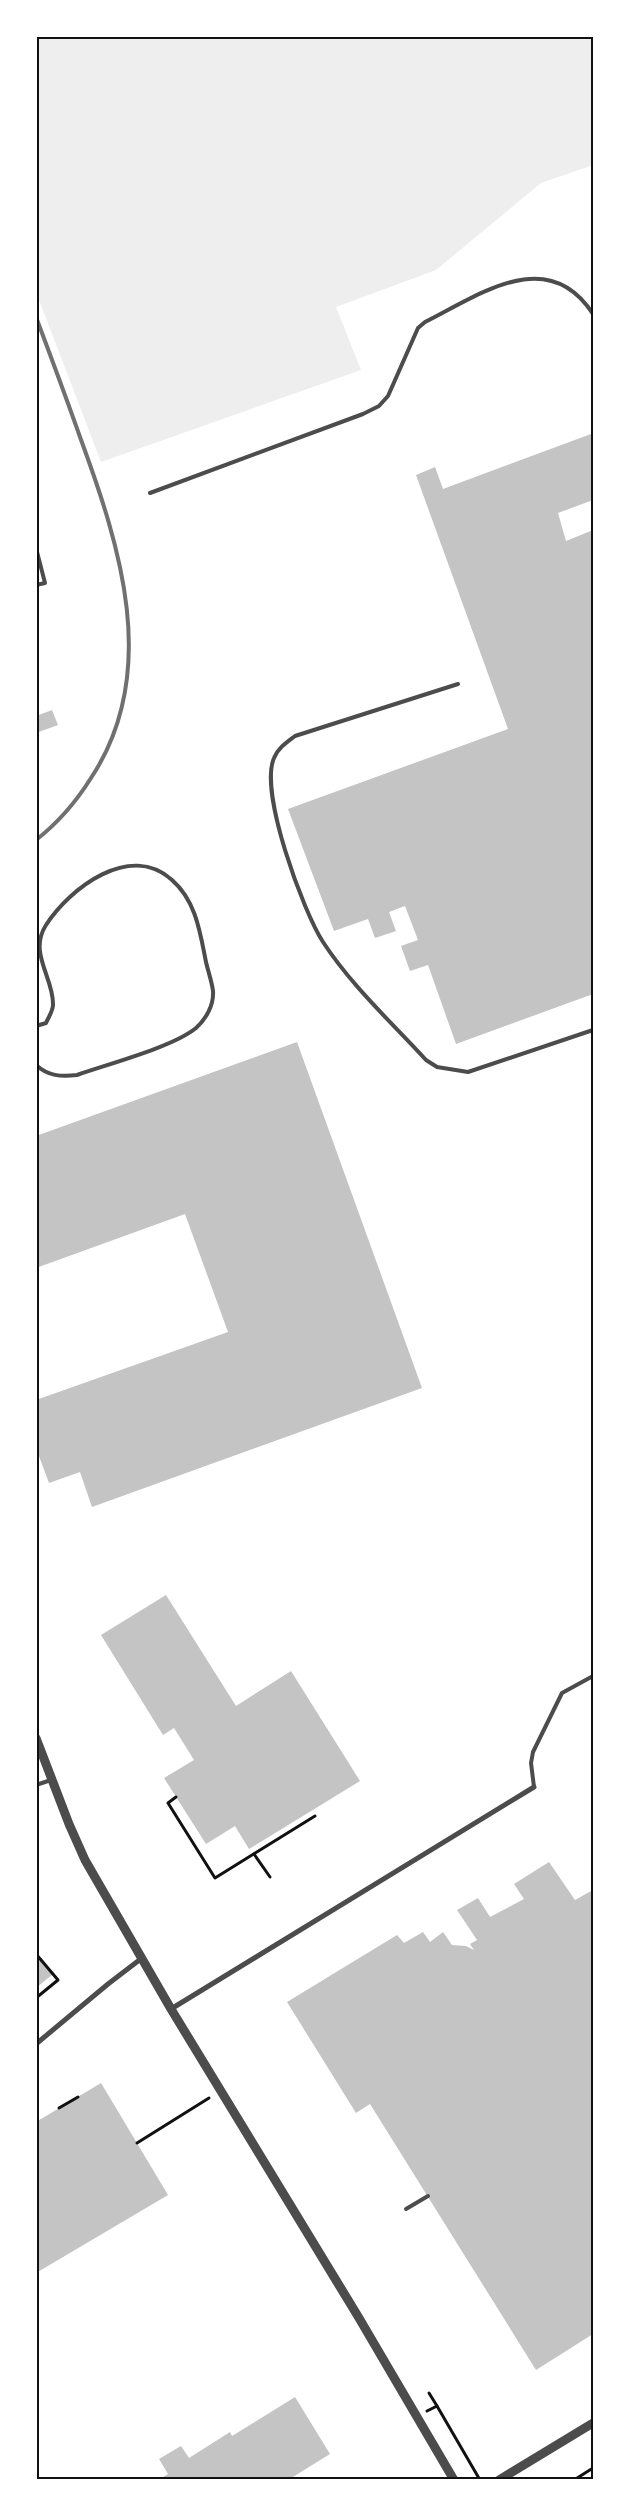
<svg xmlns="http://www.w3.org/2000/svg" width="629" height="2516" font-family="'Varela Round',sans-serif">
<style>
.green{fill:#eee}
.building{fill:#c4c4c4}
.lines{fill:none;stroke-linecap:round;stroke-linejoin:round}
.path{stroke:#111;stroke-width:3}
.service{stroke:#4c4c4c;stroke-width:4}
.minor{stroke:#4c4c4c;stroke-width:5}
.tertiary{stroke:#4c4c4c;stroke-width:9}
.rail{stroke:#707070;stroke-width:4}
.neatline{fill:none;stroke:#111;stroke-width:2}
</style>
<rect width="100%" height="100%" fill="#fff"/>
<polygon class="green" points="36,36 593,36 593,165 541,183 436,270 336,307 361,370 101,462 36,292"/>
<g class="building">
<polygon points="591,434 593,500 558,513 566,541 593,530 593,994 456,1044 428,965 410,971 401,946 418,940 405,906 389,912 396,931 375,938 368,919 334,931 288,809 508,729 416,475 435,467 443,489"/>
<polygon points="52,710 58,725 36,733 36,716"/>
<polygon points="297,1042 422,1388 92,1507 80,1472 49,1483 36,1448 36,1400 228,1332 185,1214 36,1268 36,1136"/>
<polygon points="166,1595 236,1706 291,1671 360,1781 249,1849 235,1826 206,1844 164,1778 194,1760 174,1728 163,1735 101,1635"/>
<polygon points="549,1862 575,1900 593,1890 593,2334 536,2370 370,2104 356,2113 287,2002 397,1935 404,1943 423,1932 430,1942 443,1932 452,1945 466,1946 474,1950 470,1944 477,1940 457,1910 478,1898 490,1917 524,1899 514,1884"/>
<polygon points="36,1954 53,1974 36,1988"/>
<polygon points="101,2083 168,2195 36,2273 36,2122"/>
<polygon points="295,2397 330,2454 288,2480 158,2480 168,2474 159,2459 181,2446 189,2458 230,2432 232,2436"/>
</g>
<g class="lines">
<g class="path">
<polyline points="176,1797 168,1803 215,1878 315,1816"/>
<polyline points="254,1854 270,1877"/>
<polyline points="36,1954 58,1980 36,1998"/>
<polyline points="59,2108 78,2097"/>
<polyline points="137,2143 209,2098"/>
<polyline points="429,2393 437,2406"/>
<polyline points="427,2411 437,2406 480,2480"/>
<polyline points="574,2480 593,2468"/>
</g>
<g class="service">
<path d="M 150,493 L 363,414 L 379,406 L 388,396 L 418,328 L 425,322 C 479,295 548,244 593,314"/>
<polyline points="36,548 45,583 36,585"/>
<path d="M 458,684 L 295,736 C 287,742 278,748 274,758 C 259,792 303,911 323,942 C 351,985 391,1022 426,1060 L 437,1067 L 468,1072 L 593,1030"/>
<path d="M 36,1026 L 46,1023 C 48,1018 53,1011 53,1005 C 54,978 28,953 46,925 C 70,888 130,842 172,880 C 196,901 200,932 206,962 C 208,971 212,982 213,991 C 214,1005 206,1019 196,1028 C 173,1047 108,1064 77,1075 C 61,1077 48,1076 36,1065"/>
<polyline points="36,1785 51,1780"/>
<polyline points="534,1787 531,1763 533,1752 562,1693 593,1676"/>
<polyline points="406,2209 428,2196"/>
</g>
<g class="minor">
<polyline points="171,2009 534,1787"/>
<polyline points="36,2044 108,1984 142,1958"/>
</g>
<g class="tertiary">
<polyline points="36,1738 69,1824 85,1860 171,2009 359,2318 454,2480"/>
<polyline points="499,2480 593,2423"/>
</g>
<path class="rail" d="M 36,317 C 51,357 66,397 80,437 C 120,546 161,672 91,778 C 76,802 59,822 36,840"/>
</g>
<rect width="629" height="2516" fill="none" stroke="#ffffff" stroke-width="75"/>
<rect x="38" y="38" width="554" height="2440" class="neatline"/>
</svg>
